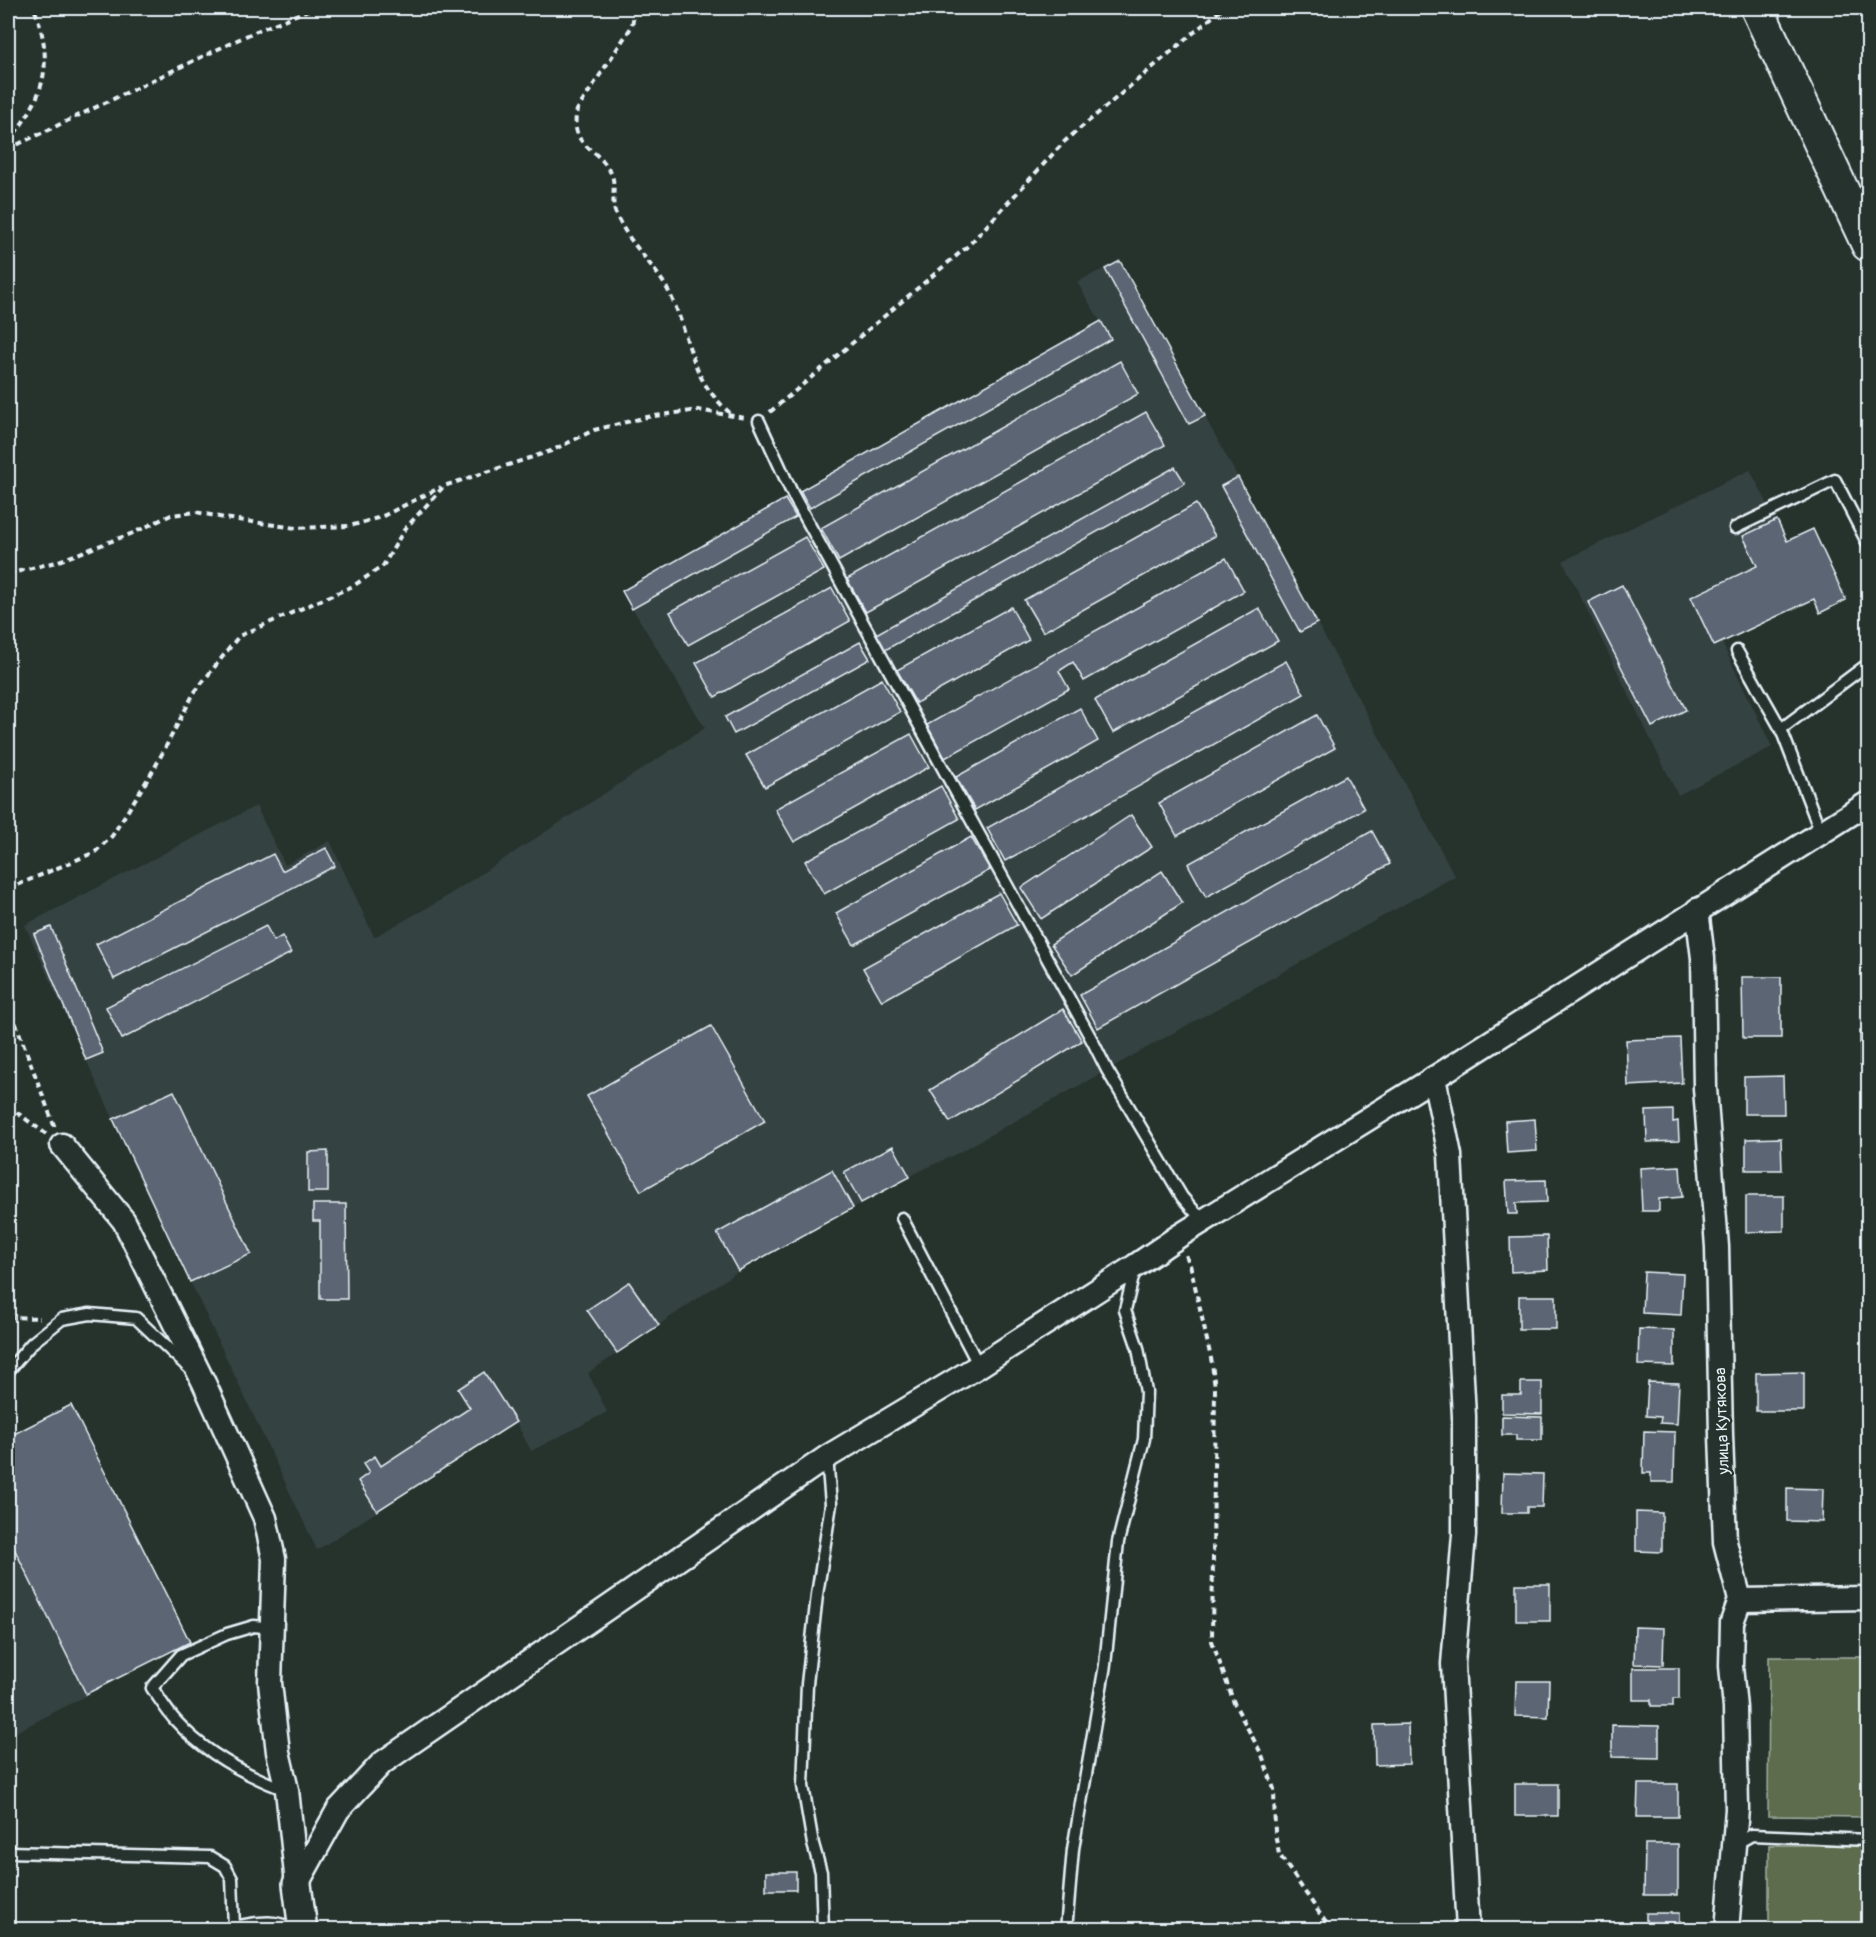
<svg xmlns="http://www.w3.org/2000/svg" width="1876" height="1937" font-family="Pangolin,sans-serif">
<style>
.built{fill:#364242}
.green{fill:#5c6c4e;stroke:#a2aea3;stroke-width:1.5}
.building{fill:#5c6573;stroke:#e8f1f8;stroke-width:1.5}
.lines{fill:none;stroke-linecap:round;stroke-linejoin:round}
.service-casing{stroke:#e8f1f8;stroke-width:15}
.minor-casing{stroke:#e8f1f8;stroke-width:27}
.tertiary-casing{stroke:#e8f1f8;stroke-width:32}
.secondary-casing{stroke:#e8f1f8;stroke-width:36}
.path{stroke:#e8f1f8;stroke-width:4;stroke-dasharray:6 4.5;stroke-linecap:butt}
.service{stroke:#26332d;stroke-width:10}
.minor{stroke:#26332d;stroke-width:22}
.tertiary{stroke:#26332d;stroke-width:27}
.secondary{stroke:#26332d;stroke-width:32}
.labels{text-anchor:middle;stroke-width:4.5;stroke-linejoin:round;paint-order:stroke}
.street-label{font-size:16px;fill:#e8f1f8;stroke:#26332d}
</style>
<rect width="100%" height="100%" fill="#26332d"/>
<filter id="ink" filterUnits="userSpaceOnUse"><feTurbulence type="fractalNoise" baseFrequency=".0167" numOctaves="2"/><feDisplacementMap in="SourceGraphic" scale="12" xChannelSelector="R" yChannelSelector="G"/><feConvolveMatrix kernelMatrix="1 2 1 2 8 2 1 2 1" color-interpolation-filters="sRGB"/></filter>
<g filter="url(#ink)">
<g class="built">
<polygon points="1120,261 1455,876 956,1154 920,1171 738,1271 588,1373 607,1412 531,1451 516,1422 317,1550 98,1086 25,925 256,806 285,865 330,841 374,937 438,902 705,728 622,591 1100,321 1077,282"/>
<polygon points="1750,470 1787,541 1813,529 1846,600 1820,613 1814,599 1722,643 1772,747 1678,795 1563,561"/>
<polygon points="71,1405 190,1642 8,1736 8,1437"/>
</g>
<g class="green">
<polygon points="1769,1657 1868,1657 1868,1817 1768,1816"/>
<rect x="1769" y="1845" width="99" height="84"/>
</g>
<g class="building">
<polygon points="1120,261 1205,416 1189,424 1105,269"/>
<polygon points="1101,321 1111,339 810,508 800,491"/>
<polygon points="1120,361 1138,394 839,561 821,528"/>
<polygon points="1146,412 1165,445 866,612 847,579"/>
<polygon points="1175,467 1185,483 885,650 876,634"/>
<polygon points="1238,477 1317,623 1300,632 1221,486"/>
<polygon points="785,499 796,517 632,609 622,591"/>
<polygon points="1196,504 1215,536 1043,632 1024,600"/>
<polygon points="1777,520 1787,541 1813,529 1846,600 1820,613 1814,599 1714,646 1691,597 1757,566 1743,536"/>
<polygon points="805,537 824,570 688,645 670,612"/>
<polygon points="1226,558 1244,591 1084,681 1073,662 1059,671 1069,689 945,758 927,725"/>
<polygon points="1622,585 1686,710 1652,727 1588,602"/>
<polygon points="832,588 850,621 715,697 696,663"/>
<polygon points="1011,607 1029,640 916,703 897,670"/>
<polygon points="1259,608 1278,641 1113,733 1095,700"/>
<polygon points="860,642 870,659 734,734 725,717"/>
<polygon points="1286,661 1304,694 1005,861 987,828"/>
<polygon points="882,679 900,712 765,787 746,755"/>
<polygon points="1080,708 1098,741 975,810 956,777"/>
<polygon points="1317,715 1335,748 1177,836 1159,803"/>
<polygon points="911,734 929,767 794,842 775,809"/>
<polygon points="1346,776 1364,809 1206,897 1188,864"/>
<polygon points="941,786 959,819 824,894 805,861"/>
<polygon points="1131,815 1152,847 1041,919 1021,888"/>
<polygon points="1372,831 1390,864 1098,1028 1080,995"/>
<polygon points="971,837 990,870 854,945 836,913"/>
<polygon points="326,848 335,866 114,979 96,944 273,854 282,871"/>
<polygon points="1162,871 1182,903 1072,975 1051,944"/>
<polygon points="999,893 1017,925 882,1001 863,968"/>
<polygon points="266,926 274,941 282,936 291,953 122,1039 106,1007"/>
<polygon points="51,927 103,1053 86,1060 34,934"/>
<polygon points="1742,977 1781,977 1781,1038 1743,1038"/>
<polygon points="1063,1009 1082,1041 950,1122 930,1090"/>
<polygon points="711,1026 765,1121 641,1191 587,1096"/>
<rect x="1860" y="1030" width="8" height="35"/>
<polygon points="1680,1038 1682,1083 1628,1086 1626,1040"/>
<polygon points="1783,1076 1784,1114 1744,1114 1744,1077"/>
<polygon points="174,1091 251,1254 190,1282 113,1119"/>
<polygon points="1673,1110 1673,1122 1678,1121 1679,1141 1647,1142 1646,1111"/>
<polygon points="1535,1119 1537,1151 1507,1153 1505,1121"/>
<polygon points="1781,1138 1782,1170 1746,1170 1746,1139"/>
<polygon points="893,1146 910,1177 861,1203 844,1172"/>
<polygon points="328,1151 328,1192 308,1192 308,1152"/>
<polygon points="1680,1166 1682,1197 1659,1199 1659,1211 1642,1211 1640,1168"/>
<polygon points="832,1170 853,1208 738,1271 717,1233"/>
<polygon points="1546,1180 1547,1202 1516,1203 1517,1214 1508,1214 1506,1181"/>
<polygon points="1746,1196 1784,1196 1784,1231 1746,1232"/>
<polygon points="313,1204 346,1204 347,1299 320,1299 320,1221 313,1221"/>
<polygon points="1547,1236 1548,1270 1511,1272 1510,1237"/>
<polygon points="1644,1272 1683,1274 1681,1315 1642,1313"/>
<polygon points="629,1282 659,1325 617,1353 587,1310"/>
<rect x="1519" y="1296" width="37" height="33"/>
<polygon points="1639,1329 1674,1330 1674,1366 1638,1365"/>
<polygon points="484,1372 516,1422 377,1511 358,1481 369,1473 363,1464 375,1456 381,1466 470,1408 458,1389"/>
<polygon points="1804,1372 1804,1411 1756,1411 1756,1373"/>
<polygon points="1521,1382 1542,1382 1542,1414 1502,1413 1502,1395 1521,1395"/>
<polygon points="1648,1382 1679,1383 1677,1424 1660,1423 1661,1417 1646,1416"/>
<polygon points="71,1405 190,1642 86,1694 8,1536 8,1437"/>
<polygon points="1502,1416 1542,1417 1542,1440 1516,1440 1516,1435 1502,1435"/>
<polygon points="1644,1431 1675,1432 1674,1482 1651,1482 1651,1473 1643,1473"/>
<polygon points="1503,1473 1543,1474 1542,1507 1527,1507 1527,1513 1502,1513"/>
<polygon points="1787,1488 1823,1489 1822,1522 1787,1521"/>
<polygon points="1636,1512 1662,1513 1662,1552 1636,1551"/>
<rect x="1516" y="1584" width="34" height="37"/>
<polygon points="1635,1627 1664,1628 1663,1665 1634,1664"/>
<polygon points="1633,1668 1679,1668 1679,1699 1673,1699 1673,1706 1651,1706 1651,1700 1633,1700"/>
<polygon points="1516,1681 1549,1681 1548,1717 1515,1716"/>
<polygon points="1408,1724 1409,1764 1375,1765 1374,1725"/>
<polygon points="1612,1725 1659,1726 1659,1758 1612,1757"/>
<rect x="1515" y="1784" width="43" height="32"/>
<polygon points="1638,1784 1678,1784 1678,1817 1637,1817"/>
<polygon points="1645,1844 1678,1844 1678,1895 1644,1895"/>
<rect x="766" y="1872" width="30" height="18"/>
<rect x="1646" y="1913" width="34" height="17"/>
</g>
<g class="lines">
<g class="service-casing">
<g id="service">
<polyline points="759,421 793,495 1093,1042 1107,1070 1182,1197 1203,1221"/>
<polyline points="1735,528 1835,480 1868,544"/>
<polyline points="1737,651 1781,729 1821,833"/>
<polyline points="1781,729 1868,664"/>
<polyline points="902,1218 979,1366"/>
<polyline points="8,1371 32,1343 62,1319 90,1314 136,1318 189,1368"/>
<path d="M 272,1628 L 254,1626 L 227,1634 L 181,1655 L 152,1688 C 160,1699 167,1712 177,1722 C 206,1754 246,1775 286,1790"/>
<polyline points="1734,1845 1752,1835 1868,1840"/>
<path d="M 8,1852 L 210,1857 L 225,1866 L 232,1879 L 234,1927 C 252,1924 277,1917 292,1930"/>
<polyline points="823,1930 821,1872 813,1844 803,1786 807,1684 817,1595 831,1504 827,1457"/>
<polyline points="1066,1930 1073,1849 1105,1665 1118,1542 1144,1439 1146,1392 1138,1348 1125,1310 1135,1269"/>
</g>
</g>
<g class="minor-casing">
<g id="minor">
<polyline points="1697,910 1703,958 1705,1088 1717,1247 1721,1435 1725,1542 1740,1600 1732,1622 1731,1666 1735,1708 1737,1809 1727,1930"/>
<polyline points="1434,1078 1450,1155 1464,1416 1464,1535 1453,1664 1468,1930"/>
<polyline points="62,1145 124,1221 204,1383 265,1518 274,1559 270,1683 278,1752 287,1790 297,1884"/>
<polyline points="1740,1600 1868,1598"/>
<polyline points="297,1884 338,1810 382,1763 827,1457 979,1366 1135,1266 1179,1236 1434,1078 1868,803"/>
</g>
</g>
<g class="tertiary-casing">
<polyline id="tertiary" points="297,1884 303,1930"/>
</g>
<g class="secondary-casing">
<polyline id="secondary" points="1757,8 1868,245"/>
</g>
<g class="path">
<path d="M 635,8 L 632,26 L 577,110 C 569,149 597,145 611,173 C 617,185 610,201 616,214 C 627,240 650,261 665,285 C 682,313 686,346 700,375 C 707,390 719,403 731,414"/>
<path d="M 8,142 C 45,97 55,63 34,8"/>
<polyline points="8,149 252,33 313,8"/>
<polyline points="770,412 968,246 1065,141 1223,8"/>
<polyline points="8,574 56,562 133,533 171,515 196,512 224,518 296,528 350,526 381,517 441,487"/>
<polyline points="8,889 95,852 112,836 154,769 194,693 239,636 353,586 383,566 404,530 444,486 551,451 594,430 647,417 698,410 745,418"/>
<polyline points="8,1003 55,1128"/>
<polyline points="8,1106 46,1134"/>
<polyline points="1186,1255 1191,1268 1212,1363 1215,1389 1212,1641 1234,1703 1262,1755 1274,1789 1275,1834 1279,1854 1331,1930"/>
<polyline points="8,1317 40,1318"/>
</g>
<use href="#service" class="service"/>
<use href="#minor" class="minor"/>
<use href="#tertiary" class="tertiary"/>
<use href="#secondary" class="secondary"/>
</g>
</g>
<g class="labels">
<g class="street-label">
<text transform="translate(1721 1421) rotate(-92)" y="6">улица Кутякова</text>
</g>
</g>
<rect width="1876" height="1937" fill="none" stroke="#26332d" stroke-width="30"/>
<rect x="15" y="15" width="1846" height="1907" fill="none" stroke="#e8f1f8" stroke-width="2" filter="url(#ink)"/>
</svg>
